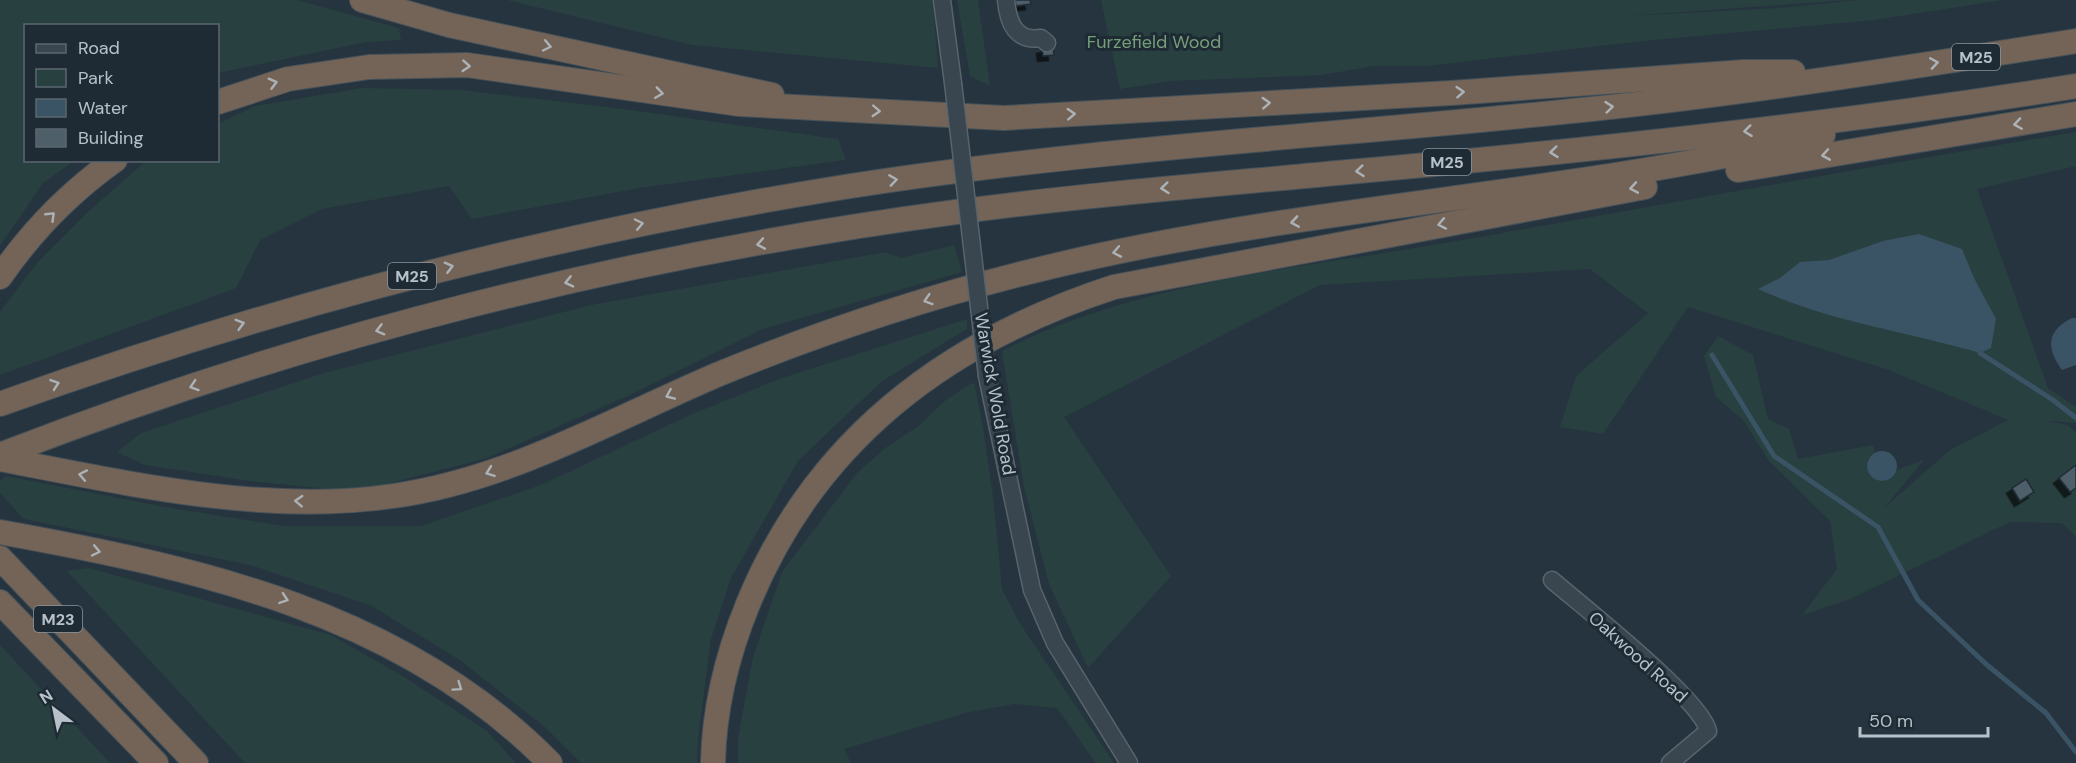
<svg xmlns="http://www.w3.org/2000/svg" width="2076" height="763" font-family="'DM Sans',sans-serif">
<style>
.green{fill:#28403f;fill-rule:evenodd}
.water{fill:#3a5365}
.lines{fill:none;stroke-linecap:round;stroke-linejoin:round}
.stream{stroke:#3a5365;stroke-width:5}
.building{fill:#4f5f69;stroke:#212d36;stroke-width:1.5;filter:url(#shadow)}
.minor-casing{stroke:#58646c;stroke-width:19}
.highway-casing{stroke:#455159;stroke-width:26}
.minor{stroke:#3a464f;stroke-width:16}
.highway{stroke:#746457;stroke-width:24}
.minor-bridge-casing{stroke:#58646c;stroke-width:19;stroke-linecap:butt}
.minor-bridge{stroke:#3a464f;stroke-width:16}
.oneway{stroke:#acb3b8}
.labels{text-anchor:middle;stroke-width:6;stroke-linejoin:round;paint-order:stroke}
.shield{fill:#1f2b34;stroke:#89949c;stroke-width:1.5}
.shield-label{font-size:16px;font-weight:bold;fill:#b6c1c9}
.park-label{font-size:18px;fill:#759e79;stroke:#1f2b34}
.street-label{font-size:18px;fill:#b6c1c9;stroke:#1f2b34}
</style>
<defs>
<filter id="shadow"><feDropShadow dx="-5.5" dy="5.5" stdDeviation="0" flood-color="#0009"/></filter>
</defs>
<rect width="100%" height="100%" fill="#26343f"/>
<g class="green">
<polygon points="0,0 297,0 399,28 401,40 366,42 218,73 218,26 26,26 26,160 74,161 43,183 0,246"/>
<polygon points="507,0 933,0 938,68 692,45"/>
<polygon points="957,0 978,0 990,86 970,76"/>
<polygon points="1101,0 1850,0 1624,16 1781,8 1859,0 2003,0 1874,20 1643,41 1426,66 1374,66 1322,75 1171,81 1120,89"/>
<polygon points="362,88 462,90 623,109 838,139 846,160 639,188 472,219 449,186 322,209 260,240 236,288 0,375 0,312 37,263 90,210 146,161 218,160 218,124 255,106"/>
<path d="M 2076,132 L 2076,166 L 1977,189 L 2048,388 L 2076,407 L 2076,423 L 2047,421 L 2068,425 L 2076,432 L 2076,465 L 2059,478 L 2070,492 L 2076,488 L 2076,537 L 2062,523 L 2010,522 L 1850,599 L 1802,615 L 1837,569 L 1830,521 L 1769,461 L 1744,421 L 1716,397 L 1704,356 L 1718,336 L 1753,355 L 1768,419 L 1789,429 L 1798,459 L 1873,445 L 1875,452 L 1867,460 L 1888,480 L 1897,470 L 1925,459 L 1884,508 L 1950,450 L 2008,420 L 1889,370 L 1688,307 L 1603,434 L 1560,427 L 1576,376 L 1648,313 L 1590,269 L 1320,285 L 1064,417 L 1171,576 L 1088,668 L 1049,584 L 1024,487 L 1002,351 C 1132,283 1301,268 1445,243 C 1656,206 1865,167 2076,132 ZM 2026,479 L 2034,492 L 2020,501 L 2012,489 Z"/>
<polygon points="954,245 962,272 763,329 630,395 487,458 391,483 350,491 250,481 145,465 117,452 141,433 324,373 591,305 886,252 901,258"/>
<polygon points="967,319 967,329 882,381 798,461 731,578 711,639 698,739 697,763 581,763 545,727 461,661 372,606 250,565 24,519 0,493 0,481 6,476 165,507 284,526 421,526 541,485 690,415 782,378"/>
<polygon points="974,382 983,427 994,504 1002,589 1019,622 1114,763 1096,763 1057,708 1014,704 969,712 844,749 851,763 738,763 738,738 753,657 782,572 857,473 884,449 917,427 947,399"/>
<polygon points="89,568 331,635 401,675 487,731 516,763 245,763 67,571"/>
<polygon points="0,645 110,763 0,763"/>
</g>
<g class="water">
<path d="M 1919,234 L 1962,249 L 1974,278 L 1996,319 L 1991,348 L 1980,353 C 1904,331 1830,322 1758,289 L 1780,278 L 1800,262 L 1829,260 L 1883,241 Z"/>
<path d="M 2072,318 L 2076,318 L 2076,365 L 2062,370 C 2046,348 2046,331 2072,318 Z"/>
<circle cx="1882" cy="466" r="15"/>
</g>
<g class="lines">
<g class="stream">
<polyline points="1980,353 2053,400 2076,418"/>
<polyline points="1712,355 1774,456 1878,527 1918,600 1987,665 2046,713 2076,752"/>
</g>
</g>
<g class="building">
<polygon points="1015,0 1030,0 1031,4 1016,6"/>
<polygon points="1053,46 1054,55 1043,56 1042,48"/>
<polygon points="2076,465 2076,488 2070,492 2059,478"/>
<polygon points="2026,479 2034,492 2020,501 2012,488"/>
</g>
<g class="lines">
<g class="minor-casing">
<g id="minor">
<polyline points="942,0 953,83"/>
<path d="M 1006,0 C 1008,23 1016,42 1041,38 L 1047,43"/>
<polyline points="987,376 1032,590 1055,643 1129,763"/>
<path d="M 1552,580 C 1581,605 1703,701 1708,731 L 1670,763"/>
</g>
</g>
<g class="highway-casing">
<g id="highway">
<polyline points="362,0 449,25 772,95"/>
<polyline points="218,102 288,79 369,67 467,65 739,104 1004,118 1451,93 1744,72 1793,72"/>
<polyline points="1738,170 2076,114"/>
<path d="M 0,277 C 31,232 70,192 115,160"/>
<path d="M 0,404 C 271,307 548,235 832,189 C 1080,149 1332,136 1582,110 C 1747,93 1912,67 2076,41"/>
<path d="M 0,455 C 306,336 631,255 956,212 C 1083,195 1210,185 1337,173 C 1584,151 1831,125 2076,86"/>
<path d="M 0,459 C 126,483 264,515 393,496 C 509,480 613,419 719,374 C 841,324 968,284 1097,256 C 1337,204 1584,192 1823,135"/>
<path d="M 0,532 C 199,568 403,613 550,763"/>
<polyline points="0,558 196,763"/>
<polyline points="0,602 156,763"/>
<path d="M 713,763 C 714,709 728,653 748,604 C 816,438 948,341 1114,287 L 1645,187"/>
</g>
</g>
<use href="#minor" class="minor"/>
<use href="#highway" class="highway"/>
<g class="minor-bridge-casing">
<polyline id="minor-bridge" points="953,83 987,376"/>
</g>
<use href="#minor-bridge" class="minor-bridge"/>
</g>
<defs><path id="oneway-chevron" d="M-2-3.5L2.5 0L-2 3.5" fill="none" stroke-width="1.6" stroke-linecap="round" stroke-linejoin="round" transform="scale(1.5)"/></defs>
<g class="oneway">
<use href="#oneway-chevron" transform="translate(547 46) rotate(12)"/>
<use href="#oneway-chevron" transform="translate(1934 63) rotate(-9)"/>
<use href="#oneway-chevron" transform="translate(466 66) rotate(4)"/>
<use href="#oneway-chevron" transform="translate(273 83) rotate(-15)"/>
<use href="#oneway-chevron" transform="translate(1460 92) rotate(-4)"/>
<use href="#oneway-chevron" transform="translate(659 93) rotate(8)"/>
<use href="#oneway-chevron" transform="translate(1266 103) rotate(-3)"/>
<use href="#oneway-chevron" transform="translate(1609 107) rotate(-6)"/>
<use href="#oneway-chevron" transform="translate(876 111) rotate(3)"/>
<use href="#oneway-chevron" transform="translate(1071 114) rotate(-3)"/>
<use href="#oneway-chevron" transform="translate(2018 124) rotate(171)"/>
<use href="#oneway-chevron" transform="translate(1748 131) rotate(173)"/>
<use href="#oneway-chevron" transform="translate(1554 152) rotate(174)"/>
<use href="#oneway-chevron" transform="translate(1826 155) rotate(170)"/>
<use href="#oneway-chevron" transform="translate(1360 171) rotate(174)"/>
<use href="#oneway-chevron" transform="translate(893 180) rotate(-8)"/>
<use href="#oneway-chevron" transform="translate(1165 188) rotate(174)"/>
<use href="#oneway-chevron" transform="translate(1634 188) rotate(170)"/>
<use href="#oneway-chevron" transform="translate(51 216) rotate(-44)"/>
<use href="#oneway-chevron" transform="translate(1295 222) rotate(171)"/>
<use href="#oneway-chevron" transform="translate(639 224) rotate(-12)"/>
<use href="#oneway-chevron" transform="translate(1442 224) rotate(169)"/>
<use href="#oneway-chevron" transform="translate(761 244) rotate(170)"/>
<use href="#oneway-chevron" transform="translate(1117 252) rotate(169)"/>
<use href="#oneway-chevron" transform="translate(449 267) rotate(-14)"/>
<use href="#oneway-chevron" transform="translate(569 282) rotate(167)"/>
<use href="#oneway-chevron" transform="translate(928 300) rotate(163)"/>
<use href="#oneway-chevron" transform="translate(240 324) rotate(-16)"/>
<use href="#oneway-chevron" transform="translate(380 330) rotate(165)"/>
<use href="#oneway-chevron" transform="translate(55 384) rotate(-19)"/>
<use href="#oneway-chevron" transform="translate(194 386) rotate(162)"/>
<use href="#oneway-chevron" transform="translate(670 395) rotate(157)"/>
<use href="#oneway-chevron" transform="translate(490 472) rotate(160)"/>
<use href="#oneway-chevron" transform="translate(83 475) rotate(-169)"/>
<use href="#oneway-chevron" transform="translate(299 501) rotate(-177)"/>
<use href="#oneway-chevron" transform="translate(96 551) rotate(12)"/>
<use href="#oneway-chevron" transform="translate(284 599) rotate(19)"/>
<use href="#oneway-chevron" transform="translate(458 687) rotate(35)"/>
</g>
<g class="labels">
<g class="shield">
<rect x="1952" y="44" width="48" height="26" rx="4.5"/>
<rect x="1423" y="149" width="48" height="26" rx="4.5"/>
<rect x="388" y="263" width="48" height="26" rx="4.5"/>
<rect x="34" y="606" width="48" height="26" rx="4.5"/>
</g>
<g class="shield-label">
<text x="1976" y="63">M25</text>
<text x="1447" y="168">M25</text>
<text x="412" y="282">M25</text>
<text x="58" y="625">M23</text>
</g>
<g class="park-label">
<text x="1154" y="48">Furzefield Wood</text>
</g>
<g class="street-label">
<text transform="translate(995 394) rotate(80)" y="6">Warwick Wold Road</text>
<text transform="translate(1638 657) rotate(42)" y="6">Oakwood Road</text>
</g>
</g>
<rect x="24" y="24" width="195" height="138" fill="#1f2b34" stroke="#5b6770" stroke-width="1.5"/>
<rect x="36" y="44" width="30" height="9" fill="#3a464f" stroke="#5b6770" stroke-width="1.5"/>
<text x="78" y="54" font-size="18" fill="#b6c1c9">Road</text>
<rect x="36" y="69" width="30" height="18" fill="#28403f" stroke="#5b6770" stroke-width="1.5"/>
<text x="78" y="84" font-size="18" fill="#b6c1c9">Park</text>
<rect x="36" y="99" width="30" height="18" fill="#3a5365" stroke="#5b6770" stroke-width="1.5"/>
<text x="78" y="114" font-size="18" fill="#b6c1c9">Water</text>
<rect x="36" y="129" width="30" height="18" fill="#4f5f69" stroke="#5b6770" stroke-width="1.5"/>
<text x="78" y="144" font-size="18" fill="#b6c1c9">Building</text>
<g transform="translate(54 709) rotate(328)" stroke="#1f2b34" stroke-width="4.5" paint-order="stroke">
<path d="M0-4.5L10 22L0 15L-10 22Z" fill="#b6c1c9"/>
<text y="-9" font-size="16" font-weight="bold" text-anchor="middle" fill="#b6c1c9">N</text>
</g>
<path d="M1860 727v9h128v-9" fill="none" stroke="#b6c1c9" stroke-width="3"/>
<text x="1869" y="727" font-size="18" fill="#b6c1c9" stroke="#1f2b34" stroke-width="4.5" paint-order="stroke">50 m</text>
</svg>
